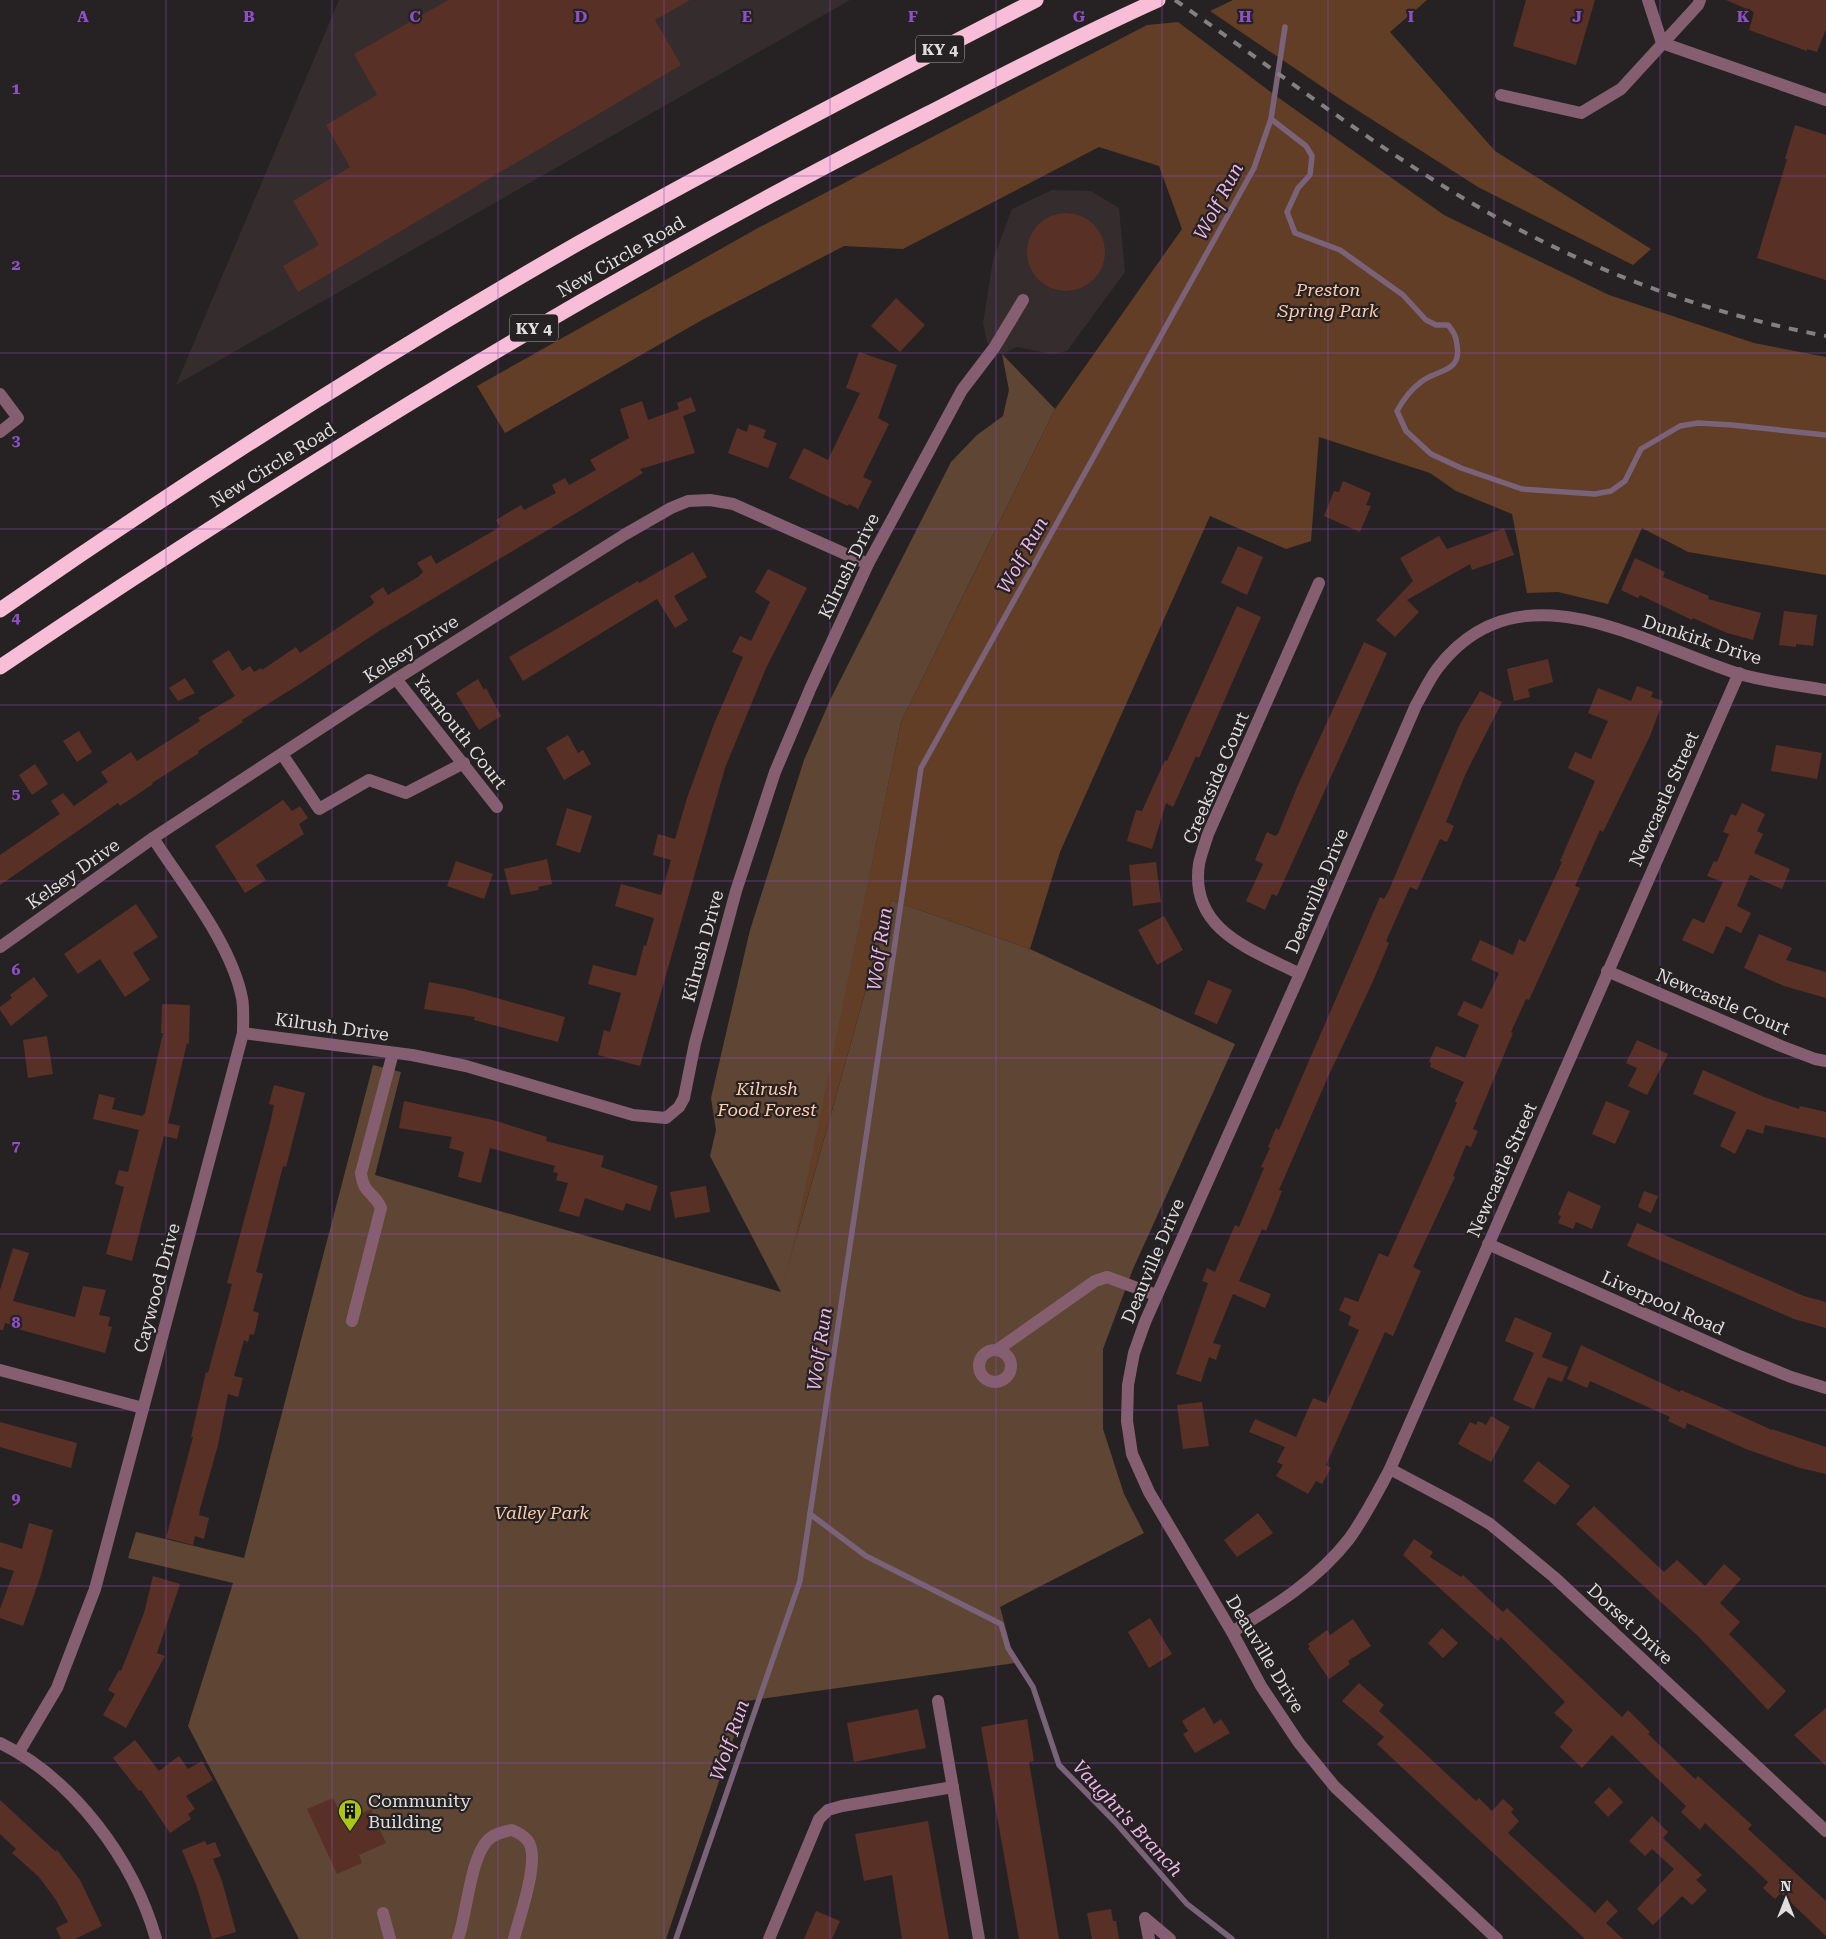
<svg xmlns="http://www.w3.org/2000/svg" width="1826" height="1939" font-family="'Roboto Serif',serif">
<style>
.built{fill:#352c2d}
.green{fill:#5f4533}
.forest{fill:#613e25}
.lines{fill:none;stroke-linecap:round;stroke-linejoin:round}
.stream{stroke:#7a6378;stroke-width:5.5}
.building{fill:#593026}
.minor{stroke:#855f6f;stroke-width:12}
.highway{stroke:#f8bed7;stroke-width:15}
.rail{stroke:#838080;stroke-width:4;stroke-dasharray:9 9;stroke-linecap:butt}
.grid{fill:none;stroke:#8f4fc5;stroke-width:1;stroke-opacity:0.55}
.labels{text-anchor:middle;stroke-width:4.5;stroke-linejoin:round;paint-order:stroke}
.shield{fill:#262223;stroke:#a8a5a5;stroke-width:1}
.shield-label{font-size:16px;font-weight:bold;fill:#dfdddd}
.street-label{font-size:18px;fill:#dfdddd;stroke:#262223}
.park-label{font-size:18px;font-style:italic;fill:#fecba9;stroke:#262223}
.poi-label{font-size:18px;fill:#dfdddd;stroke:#262223;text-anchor:start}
.water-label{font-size:19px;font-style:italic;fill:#eeb6e8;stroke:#262223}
.grid-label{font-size:16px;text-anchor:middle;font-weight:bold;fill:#8f4fc5;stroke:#262223;stroke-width:4.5;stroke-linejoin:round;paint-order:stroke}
</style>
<rect width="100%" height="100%" fill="#262223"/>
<g class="built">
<polygon points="339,0 850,0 176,385"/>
<polygon points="1052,190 1091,191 1119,208 1125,272 1067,351 1052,354 1017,347 1002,354 987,342 983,323 993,260 1012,209"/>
</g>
<polygon class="green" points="1002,354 1055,409 901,722 796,1239 891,900 1030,949 1235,1044 1133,1269 1103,1349 1103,1429 1124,1494 1144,1533 1000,1607 1015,1663 746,1701 666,1939 299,1939 188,1726 233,1583 128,1558 136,1532 244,1558 373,1065 401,1072 375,1175 781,1292 710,1156 716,1130 711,1098 750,930 804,760 831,698 951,462 977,435 1003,416 1009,390"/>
<g class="forest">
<polygon points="1233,0 1427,0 1390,32 1495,151 1651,249 1633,265 1478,187 1346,103 1210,11"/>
<polygon points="1178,22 1276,96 1444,215 1609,295 1754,343 1826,357 1826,575 1688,552 1642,528 1608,604 1558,592 1527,593 1512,514 1456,491 1430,473 1319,437 1311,541 1286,549 1210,516 1060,852 1030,949 891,900 781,1292 795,1238 901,722 1055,409 1182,229 1159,166 1099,147 903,249 844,246 702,320 505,433 477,386 758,228 1147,25"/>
</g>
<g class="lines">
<g class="stream">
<path d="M 1271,119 L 1306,146 L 1312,156 L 1310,175 L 1298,188 L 1287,212 L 1295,233 L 1340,250 L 1403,295 L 1426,320 L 1436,325 L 1448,325 C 1454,332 1456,336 1457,345 C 1462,374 1436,369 1421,382 C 1410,390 1403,400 1397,411 L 1406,431 L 1431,454 L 1461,468 L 1522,489 L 1595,494 L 1611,491 L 1625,481 L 1641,449 L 1680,426 L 1698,423 L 1732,425 L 1826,435"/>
<polyline points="810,1514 866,1556 1001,1624 1008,1648 1033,1687 1059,1765 1115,1822 1187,1904 1232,1939"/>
<polyline points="676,1939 800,1581 921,768 1254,168 1271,119 1285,27"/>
</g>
</g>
<g class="building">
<polygon points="448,0 690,0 655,20 681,65 298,292 283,266 319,245 293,201 350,167 326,125 377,95 354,54"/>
<polygon points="1526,0 1595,0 1576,65 1513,46"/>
<polygon points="1726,0 1826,0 1826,29 1817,52 1807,49 1807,51 1749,30 1754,12"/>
<polygon points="1795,125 1826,135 1826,280 1757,258 1787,159 1785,159"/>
<circle cx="1066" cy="252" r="39"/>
<polygon points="896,298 925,325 900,352 871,326"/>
<polygon points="859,352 897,365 878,418 889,424 863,477 872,481 858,509 849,504 848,506 789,478 804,448 828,460 860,393 846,388"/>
<polygon points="691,397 696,411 683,416 695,453 640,469 643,473 379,631 300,684 242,720 243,722 198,751 199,753 152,783 153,784 120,806 118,803 0,885 0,855 60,814 51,801 63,793 74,806 108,782 101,772 131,752 137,761 200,721 198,718 235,696 212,661 229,650 242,671 250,666 254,672 261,668 262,670 296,647 300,653 372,605 374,602 370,596 383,587 388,595 418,577 423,572 417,563 431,555 436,564 500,527 496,520 521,505 524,510 556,493 552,485 565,478 569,485 596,470 590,460 629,438 620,409 642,401 648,420 679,409 677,403"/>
<polygon points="749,424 766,430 763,438 777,443 768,468 728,453 737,428 747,432"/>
<polygon points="1343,481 1371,493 1366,505 1371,506 1360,532 1324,516 1334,491 1339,492"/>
<polygon points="1504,528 1514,555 1472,570 1470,564 1407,600 1419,612 1395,637 1376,620 1413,581 1400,558 1439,536 1447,549"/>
<polygon points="1238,546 1263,557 1247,595 1221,583"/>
<polygon points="693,552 707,577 674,596 688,620 675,628 657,599 523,681 509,657 638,581 639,583"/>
<polygon points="1635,558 1665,572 1663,577 1709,596 1708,599 1761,613 1753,640 1727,633 1693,618 1692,620 1640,595 1638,598 1621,590"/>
<polygon points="768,569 807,588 766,668 725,768 640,1066 598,1055 604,1030 610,1032 621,993 588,984 593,965 636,976 644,945 646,946 654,918 615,906 621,884 661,895 671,860 653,855 658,834 675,839 687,798 714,724 743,657 732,652 740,636 751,641 770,602 755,592"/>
<polygon points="1237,606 1261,617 1199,758 1196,756 1173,807 1166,803 1152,849 1127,841 1136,810 1142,811 1165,760 1167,761"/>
<polygon points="1784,611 1817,615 1813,646 1796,644 1796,647 1779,645"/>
<polygon points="1364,642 1387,653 1277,896 1272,894 1265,910 1246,901 1263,864 1255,860 1267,832 1275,836 1278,834 1298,785"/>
<polygon points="1548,659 1553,682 1528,689 1530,697 1514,701 1507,669"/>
<polygon points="185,678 195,693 178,701 169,688"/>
<polygon points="478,679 484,690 486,688 501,716 479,730 456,693"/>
<polygon points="1637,686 1653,692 1651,697 1663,701 1650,736 1603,832 1600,830 1575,886 1580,888 1529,1000 1526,999 1511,1032 1513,1033 1473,1129 1478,1131 1471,1147 1466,1145 1453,1176 1455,1177 1413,1267 1421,1271 1393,1336 1385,1332 1326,1465 1331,1468 1322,1484 1316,1481 1308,1494 1276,1476 1283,1465 1277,1462 1285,1447 1249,1432 1255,1419 1296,1437 1313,1398 1326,1403 1359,1330 1348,1325 1351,1316 1339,1310 1345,1297 1358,1302 1379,1253 1388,1257 1457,1103 1455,1101 1464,1082 1430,1067 1431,1063 1429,1062 1436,1046 1465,1058 1479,1025 1457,1015 1464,1001 1482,1009 1499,973 1471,960 1480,940 1513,955 1519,939 1525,942 1562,862 1560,861 1595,781 1568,768 1575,752 1591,759 1608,721 1588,713 1598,688 1631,701"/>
<polygon points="1480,691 1502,702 1466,773 1446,822 1454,826 1447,842 1440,839 1417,890 1410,887 1386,941 1389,943 1373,981 1327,1079 1279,1190 1282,1191 1266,1231 1262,1229 1239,1281 1271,1294 1265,1308 1233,1294 1213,1343 1221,1345 1216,1360 1209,1357 1201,1382 1176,1374 1208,1283 1202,1281 1207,1268 1215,1272 1235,1225 1239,1227 1264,1168 1261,1167 1270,1148 1268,1147 1276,1128 1279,1130 1380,897 1384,899 1389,890 1459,726"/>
<polygon points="79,731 92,752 77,762 63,741"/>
<polygon points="568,735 578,753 583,750 591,764 564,780 546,748"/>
<polygon points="1776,745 1822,753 1817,779 1771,771"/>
<polygon points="35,764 48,784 32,795 19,775"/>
<polygon points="283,800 292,811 300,806 308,818 299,824 304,834 256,865 266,880 245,893 215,846"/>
<polygon points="1742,803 1765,814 1757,831 1763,834 1754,853 1790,869 1782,889 1750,875 1737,906 1751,913 1741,933 1726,926 1713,954 1682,940 1693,918 1704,923 1723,882 1707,876 1714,861 1717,862 1729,834 1723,832 1731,814 1736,816"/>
<polygon points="567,808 592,816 580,853 556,845"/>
<polygon points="547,859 552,884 538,887 539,890 511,895 504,869"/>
<polygon points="456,861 493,874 484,899 447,886"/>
<polygon points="1156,862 1161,902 1133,906 1129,865"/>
<polygon points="136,904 158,937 133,953 150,980 125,997 100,959 78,974 64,954"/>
<polygon points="1164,916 1183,950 1157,965 1138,930"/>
<polygon points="1759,934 1792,948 1786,960 1826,972 1826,998 1784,986 1744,968"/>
<polygon points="34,977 48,996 11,1026 0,1010 0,1007 12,998 10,995"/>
<polygon points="1208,980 1232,990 1217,1024 1194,1014"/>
<polygon points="429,982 464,989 565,1017 558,1042 474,1020 475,1017 424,1009"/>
<polygon points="162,1004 190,1005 189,1044 187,1043 168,1123 180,1126 177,1139 164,1136 132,1261 106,1254 124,1187 115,1184 119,1170 128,1172 139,1130 93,1119 99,1094 115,1098 112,1109 142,1116 145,1113 163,1033 161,1033"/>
<polygon points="47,1036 53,1074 28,1078 23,1040"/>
<polygon points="1637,1040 1668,1054 1647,1095 1628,1086 1637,1068 1626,1063"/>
<polygon points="1703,1070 1764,1097 1799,1109 1800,1106 1826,1112 1826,1138 1765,1125 1763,1134 1747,1129 1735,1154 1720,1146 1736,1112 1693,1094"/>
<polygon points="274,1085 305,1093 286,1167 283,1166 256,1272 263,1274 253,1311 259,1313 254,1335 250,1334 248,1342 244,1340 234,1376 243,1378 238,1397 228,1394 218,1445 200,1509 199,1515 209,1518 204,1539 195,1536 193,1545 166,1538 193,1437 191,1437 206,1372 208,1373 232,1284 227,1283 270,1124 274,1105 269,1104"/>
<polygon points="404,1101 493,1120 547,1137 546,1141 604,1156 601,1167 658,1186 650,1211 626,1203 623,1211 585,1198 579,1217 559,1211 568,1183 556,1180 558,1173 553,1172 555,1166 490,1148 481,1183 458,1177 464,1152 449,1148 452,1137 399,1128"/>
<polygon points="1606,1101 1630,1111 1615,1144 1592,1134"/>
<polygon points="706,1186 710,1212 675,1218 670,1192"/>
<polygon points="1568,1191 1601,1206 1592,1229 1576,1222 1573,1229 1558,1223 1561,1216 1558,1215"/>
<polygon points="1644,1191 1658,1196 1651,1213 1638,1207"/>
<polygon points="1637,1223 1804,1296 1826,1302 1826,1328 1794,1319 1627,1246"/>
<polygon points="13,1248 29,1253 13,1301 75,1317 83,1286 106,1290 99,1315 110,1317 108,1326 112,1327 105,1353 14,1328 15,1326 5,1323 3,1330 0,1330 0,1290"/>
<polygon points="1515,1317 1552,1333 1542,1357 1568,1367 1562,1382 1548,1377 1534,1409 1513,1400 1534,1353 1505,1341"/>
<polygon points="1581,1345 1680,1392 1681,1390 1714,1404 1772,1430 1772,1429 1826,1447 1826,1474 1800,1468 1746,1449 1687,1423 1685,1429 1668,1421 1670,1417 1590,1381 1587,1388 1567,1379"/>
<polygon points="1202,1402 1209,1446 1183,1449 1177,1405"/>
<polygon points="1491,1416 1510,1427 1491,1462 1458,1444 1470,1422 1476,1425 1478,1421 1486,1425"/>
<polygon points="0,1422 77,1443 71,1468 0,1447"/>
<polygon points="1538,1461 1570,1486 1555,1505 1523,1481"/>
<polygon points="1594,1506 1664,1572 1677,1560 1705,1586 1724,1564 1741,1579 1720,1603 1740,1622 1729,1634 1786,1691 1768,1710 1699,1637 1576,1524"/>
<polygon points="1258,1513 1273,1533 1237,1557 1224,1540"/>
<polygon points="29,1523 53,1530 41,1575 23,1626 0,1618 0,1609 14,1571 0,1567 0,1542 22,1549"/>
<polygon points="1414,1539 1433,1552 1430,1557 1461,1577 1463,1575 1503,1612 1507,1608 1622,1717 1628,1710 1650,1732 1648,1734 1695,1779 1698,1776 1752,1825 1748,1829 1826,1901 1826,1936 1781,1893 1775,1899 1763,1888 1768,1882 1705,1823 1700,1830 1681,1812 1686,1806 1612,1735 1582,1768 1560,1747 1573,1730 1554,1713 1565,1702 1501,1637 1498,1641 1403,1555"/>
<polygon points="153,1576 180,1584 157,1653 165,1656 126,1728 103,1715 115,1694 108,1690 119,1670 121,1671 144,1613"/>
<polygon points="1150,1618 1172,1654 1149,1668 1128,1632"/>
<polygon points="1353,1619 1371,1646 1348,1661 1350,1664 1329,1679 1308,1648 1310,1647 1308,1644 1327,1630 1330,1635"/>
<polygon points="1442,1628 1458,1643 1443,1658 1428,1643"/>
<polygon points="1359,1683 1384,1705 1379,1711 1476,1801 1479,1798 1492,1811 1503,1799 1514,1809 1511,1812 1519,1821 1508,1833 1595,1913 1607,1900 1618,1911 1606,1923 1623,1939 1585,1939 1377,1744 1384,1737 1342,1701"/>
<polygon points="1204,1707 1214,1724 1221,1719 1230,1733 1195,1753 1183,1734 1188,1731 1182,1721"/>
<polygon points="1826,1708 1826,1766 1794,1735"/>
<polygon points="918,1709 926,1748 854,1762 847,1723"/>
<polygon points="1027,1719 1034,1761 1029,1762 1059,1939 1019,1939 981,1727"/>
<polygon points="135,1740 159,1771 179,1756 188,1769 202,1761 213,1780 186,1796 195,1809 188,1814 191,1819 170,1833 141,1790 139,1791 113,1758"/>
<polygon points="1609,1787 1623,1802 1608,1817 1594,1802"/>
<polygon points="333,1798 344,1821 371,1809 386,1843 359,1855 362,1863 337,1874 307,1809"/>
<polygon points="0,1800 55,1851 57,1850 80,1880 102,1926 75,1939 61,1939 56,1928 68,1922 56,1900 39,1877 12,1853 16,1849 0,1834"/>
<polygon points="1652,1816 1668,1832 1663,1838 1702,1875 1696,1880 1707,1890 1692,1905 1682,1896 1653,1925 1637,1909 1674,1869 1652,1849 1645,1856 1629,1841"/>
<polygon points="928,1821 949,1939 902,1939 892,1875 864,1881 855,1834"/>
<polygon points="205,1841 207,1845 215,1842 221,1856 213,1859 222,1881 236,1932 212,1939 197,1887 182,1850"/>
<polygon points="1111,1909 1113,1921 1116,1921 1119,1939 1092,1939 1087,1913"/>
<polygon points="816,1911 840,1921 832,1939 804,1939"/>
</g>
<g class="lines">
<g class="minor">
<polyline points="1648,0 1662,43"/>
<polyline points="1662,43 1826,100"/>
<polyline points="1501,95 1581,113 1621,89 1698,5 1700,0"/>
<polyline points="0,394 18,418 0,432"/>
<polyline points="396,679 497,807"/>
<polyline points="282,754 319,809 369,780 406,793 464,763"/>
<polyline points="0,947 153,838 396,679 624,535 671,508 688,501 710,500 733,504 868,564"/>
<polyline points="1607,971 1781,1046 1815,1059 1826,1061"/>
<path d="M 1300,974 C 1253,950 1189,931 1199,864 C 1201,854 1205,844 1208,834 L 1319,583"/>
<polyline points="243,1033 412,1055 466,1066 633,1115 666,1118 679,1107 684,1098 695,1043 736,891 775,772 811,687 868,564 962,390 994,348 1023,300"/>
<polyline points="1488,1244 1737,1355 1791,1377 1826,1388"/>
<path d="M 352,1321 L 381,1208 C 374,1191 364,1196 361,1173 L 393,1053"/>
<circle cx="995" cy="1366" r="16"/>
<polyline points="997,1350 1095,1281 1107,1277 1156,1295"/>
<polyline points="0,1370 143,1408"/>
<polyline points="1390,1469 1456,1504 1490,1524 1554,1577 1826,1831"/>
<path d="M 1232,1632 C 1275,1606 1318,1579 1349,1539 C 1365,1517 1377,1493 1390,1469 L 1739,673"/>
<polyline points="938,1701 979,1939"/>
<path d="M 0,1743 C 74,1779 134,1861 156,1939"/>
<path d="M 19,1752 L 57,1688 L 95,1589 L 243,1033 C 243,1022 244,1009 242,998 C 231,943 184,886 153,838"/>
<polyline points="383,1913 390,1939"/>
<path d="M 458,1939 C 467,1913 470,1860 487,1841 C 493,1834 503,1832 512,1830 C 517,1832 524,1836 528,1841 C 541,1859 519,1917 514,1939"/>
<polyline points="769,1939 819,1819 828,1810 842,1806 953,1787"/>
<polyline points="1149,1939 1145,1918 1170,1939"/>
<path d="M 1497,1939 L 1335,1787 L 1299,1743 L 1261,1686 L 1232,1632 L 1149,1492 L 1132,1454 L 1127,1421 L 1128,1385 L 1134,1353 L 1145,1322 L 1300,974 L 1416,705 C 1423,693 1429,680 1437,669 C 1517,563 1639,641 1736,673 C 1765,682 1797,685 1826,690"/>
</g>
<g class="highway">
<path d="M 0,610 C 187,480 380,357 577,244 C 728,159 882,79 1036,0"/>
<path d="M 0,667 C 300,465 606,276 929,113 C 1005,74 1080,35 1158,0"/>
</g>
<path class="rail" d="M 1175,0 C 1278,72 1378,150 1487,212 C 1591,271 1708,314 1826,336"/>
</g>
<path class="grid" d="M 166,0 L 166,1939M 332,0 L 332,1939M 498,0 L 498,1939M 664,0 L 664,1939M 830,0 L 830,1939M 996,0 L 996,1939M 1162,0 L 1162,1939M 1328,0 L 1328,1939M 1494,0 L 1494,1939M 1660,0 L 1660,1939M 0,176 L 1826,176M 0,353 L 1826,353M 0,529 L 1826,529M 0,705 L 1826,705M 0,881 L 1826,881M 0,1058 L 1826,1058M 0,1234 L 1826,1234M 0,1410 L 1826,1410M 0,1586 L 1826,1586M 0,1763 L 1826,1763"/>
<defs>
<g id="building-pin" transform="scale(1.25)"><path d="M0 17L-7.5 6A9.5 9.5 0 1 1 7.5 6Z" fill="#aac718" stroke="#262223"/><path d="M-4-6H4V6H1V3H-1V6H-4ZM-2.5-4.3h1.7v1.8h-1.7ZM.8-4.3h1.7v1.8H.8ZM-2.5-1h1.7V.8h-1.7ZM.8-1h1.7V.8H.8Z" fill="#111"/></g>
</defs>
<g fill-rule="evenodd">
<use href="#building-pin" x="350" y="1811"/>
</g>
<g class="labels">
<g class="shield">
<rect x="916" y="35.5" width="48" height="27" rx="4"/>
<rect x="510" y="314.5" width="48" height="27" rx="4"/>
</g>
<g class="shield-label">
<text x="940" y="55">KY 4</text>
<text x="534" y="334">KY 4</text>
</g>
<g class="street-label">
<text transform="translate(621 257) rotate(-30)" y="6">New Circle Road</text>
<text transform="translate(273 465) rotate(-32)" y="6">New Circle Road</text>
<text transform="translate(849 566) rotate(-64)" y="6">Kilrush Drive</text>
<text transform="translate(1702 640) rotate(18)" y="6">Dunkirk Drive</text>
<text transform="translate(411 649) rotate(-33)" y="6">Kelsey Drive</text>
<text transform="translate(460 732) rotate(52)" y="6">Yarmouth Court</text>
<text transform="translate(1216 778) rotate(-67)" y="6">Creekside Court</text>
<text transform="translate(1664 799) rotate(-66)" y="6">Newcastle Street</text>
<text transform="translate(73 874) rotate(-35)" y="6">Kelsey Drive</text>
<text transform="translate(1317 891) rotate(-67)" y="6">Deauville Drive</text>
<text transform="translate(703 946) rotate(-75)" y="6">Kilrush Drive</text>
<text transform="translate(1723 1002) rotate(23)" y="6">Newcastle Court</text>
<text transform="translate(332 1027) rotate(8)" y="6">Kilrush Drive</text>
<text transform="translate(1502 1170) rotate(-66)" y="6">Newcastle Street</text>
<text transform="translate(1153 1261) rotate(-67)" y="6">Deauville Drive</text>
<text transform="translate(157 1288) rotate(-75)" y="6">Caywood Drive</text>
<text transform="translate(1663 1303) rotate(24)" y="6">Liverpool Road</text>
<text transform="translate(1630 1624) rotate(43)" y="6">Dorset Drive</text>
<text transform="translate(1265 1654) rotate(59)" y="6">Deauville Drive</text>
</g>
<g class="park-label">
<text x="1328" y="296">Preston<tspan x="1328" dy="21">Spring Park</tspan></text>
<text x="767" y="1095">Kilrush<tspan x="767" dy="21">Food Forest</tspan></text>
<text x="542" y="1519">Valley Park</text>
</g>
<g class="poi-label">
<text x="368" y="1807">Community<tspan x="368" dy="21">Building</tspan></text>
</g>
<g class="water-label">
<text transform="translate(1218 201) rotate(-62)" y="7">Wolf Run</text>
<text transform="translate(1022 555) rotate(-61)" y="7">Wolf Run</text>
<text transform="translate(879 949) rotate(-82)" y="7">Wolf Run</text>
<text transform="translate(819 1349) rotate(-82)" y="7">Wolf Run</text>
<text transform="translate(729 1740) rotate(-71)" y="7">Wolf Run</text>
<text transform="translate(1128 1818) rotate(47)" y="7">Vaughn's Branch</text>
</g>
</g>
<g class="grid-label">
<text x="83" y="22">A</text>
<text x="249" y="22">B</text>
<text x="415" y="22">C</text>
<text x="581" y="22">D</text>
<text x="747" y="22">E</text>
<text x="913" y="22">F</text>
<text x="1079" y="22">G</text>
<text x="1245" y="22">H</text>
<text x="1411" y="22">I</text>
<text x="1577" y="22">J</text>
<text x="1743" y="22">K</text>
<text x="16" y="94">1</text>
<text x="16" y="270">2</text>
<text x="16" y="446">3</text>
<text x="16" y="623">4</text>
<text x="16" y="799">5</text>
<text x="16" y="975">6</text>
<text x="16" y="1151">7</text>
<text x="16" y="1328">8</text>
<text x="16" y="1504">9</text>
</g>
<g transform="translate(1786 1899)" stroke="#262223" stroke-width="4" paint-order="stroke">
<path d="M0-4L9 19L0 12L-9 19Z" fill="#dfdddd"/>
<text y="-8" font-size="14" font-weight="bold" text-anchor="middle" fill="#dfdddd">N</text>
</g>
</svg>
